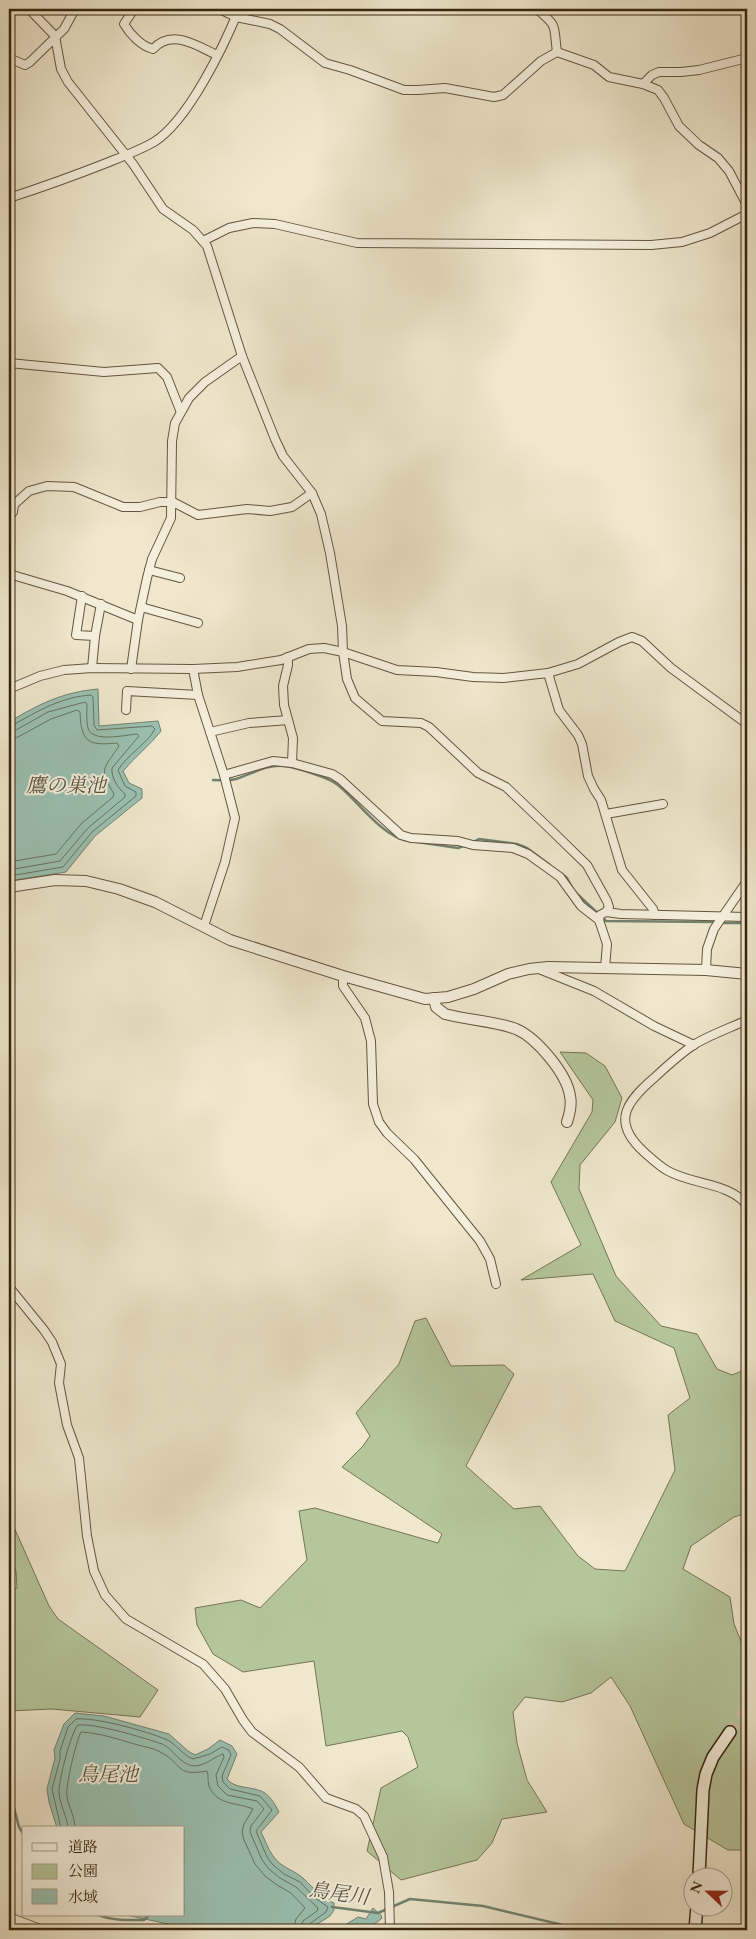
<svg xmlns="http://www.w3.org/2000/svg" width="756" height="1939" font-family="'EB Garamond','Noto Serif JP',serif">
<style>
.green{fill:#b5c69b;stroke:#767554}
.water{fill:#9ac1b2;stroke:#728270}
.lines{fill:none;stroke-linecap:round;stroke-linejoin:round}
.shore{stroke:#687260;stroke-width:1}
.stream{stroke:#728270;stroke-width:2.5}
.secondary-tunnel{stroke:#cac1a7;stroke-width:11;stroke-dasharray:11 5.5;stroke-linecap:butt}
.minor-casing{stroke:#65553d;stroke-width:10}
.tertiary-casing{stroke:#65553d;stroke-width:12}
.secondary-casing{stroke:#37240d;stroke-width:14}
.minor{stroke:#f5f0de;stroke-width:8}
.tertiary{stroke:#f5f0de;stroke-width:10}
.secondary{stroke:#f5f0de;stroke-width:11}
.labels{text-anchor:middle;stroke-width:4;stroke-linejoin:round;paint-order:stroke}
.water-label{font-size:20px;font-style:italic;fill:#55533f;stroke:#f5f0de}
</style>
<rect width="100%" height="100%" fill="#efe8cd"/>
<filter id="stains"><feTurbulence type="fractalNoise" baseFrequency=".004" numOctaves="4"/><feColorMatrix values="0 0 0 0 .2 0 0 0 0 .09 0 0 0 0 .02 0 0 0 .5 -.17"/></filter>
<radialGradient id="worn" r=".72"><stop offset=".6" stop-color="#630" stop-opacity="0"/><stop offset="1" stop-color="#630" stop-opacity=".3"/></radialGradient>
<g class="green">
<polygon points="560,1052 586,1053 605,1066 622,1098 615,1122 580,1165 579,1189 616,1276 661,1326 697,1334 717,1369 732,1375 747,1369 747,1513 734,1517 691,1546 683,1569 730,1597 734,1624 747,1656 747,1850 728,1850 684,1824 630,1706 611,1677 591,1693 562,1702 525,1697 513,1712 517,1743 527,1780 547,1812 502,1819 492,1843 477,1860 401,1880 367,1851 381,1788 418,1767 408,1737 402,1731 326,1746 314,1661 243,1672 213,1654 197,1625 195,1608 241,1600 260,1608 307,1560 299,1511 315,1508 438,1543 442,1534 342,1467 363,1446 370,1436 356,1413 399,1364 415,1321 426,1318 451,1366 504,1365 514,1374 466,1466 514,1509 540,1506 578,1556 595,1569 625,1571 675,1470 668,1415 690,1398 674,1348 615,1321 593,1274 521,1280 581,1245 551,1182 592,1112 593,1100"/>
<polygon points="9,1516 49,1606 58,1619 158,1690 140,1717 52,1709 9,1711 9,1590 17,1588 16,1571 9,1562"/>
</g>
<g class="water">
<path d="M 98,689 L 99,726 L 158,721 L 161,731 C 150,745 135,757 123,771 L 129,783 L 142,789 L 142,798 L 95,836 L 66,872 L 9,881 L 9,722 C 39,704 63,692 98,689 Z"/>
<path d="M 75,1713 L 104,1716 L 169,1734 L 188,1751 L 195,1755 L 208,1749 L 220,1740 L 232,1746 L 237,1754 L 227,1779 C 235,1789 249,1786 261,1791 C 269,1794 275,1804 279,1812 L 261,1832 C 265,1840 268,1849 273,1856 C 281,1868 295,1870 304,1879 C 314,1888 320,1898 334,1903 L 334,1910 L 330,1916 L 308,1930 L 196,1930 L 126,1915 L 184,1915 L 184,1828 L 57,1828 L 49,1802 L 47,1789 L 55,1758 L 54,1750 L 64,1724 Z"/>
<path d="M 373,1908 L 381,1915 L 382,1918 C 367,1932 357,1930 337,1930 L 358,1917 L 366,1919 Z"/>
</g>
<g class="lines">
<g class="shore">
<path d="M 9,725 L 13,725 C 38,711 61,697 91,695 L 93,697 L 94,725 L 97,730 L 152,726 L 155,729 C 146,745 128,754 118,770 L 125,786 L 136,792 L 136,796 L 92,832 L 63,867 L 9,876"/>
<path d="M 9,732 L 16,730 L 48,712 L 85,702 L 87,704 C 87,711 86,721 88,728 C 92,743 125,735 137,734 L 139,736 L 112,768 C 111,778 118,788 125,794 L 125,797 L 88,828 L 60,861 L 9,870"/>
<path d="M 9,739 L 18,737 L 51,719 L 77,710 L 80,712 C 81,742 88,746 117,743 L 119,746 C 104,769 98,767 114,794 L 113,797 L 81,824 L 56,854 L 9,862"/>
<path d="M 61,1828 L 52,1789 L 60,1759 L 60,1751 L 68,1727 L 76,1719 C 95,1717 146,1731 165,1739 C 176,1743 182,1755 193,1759 L 210,1754 L 222,1747 L 229,1750 L 231,1755 L 222,1776 L 223,1782 L 230,1789 L 260,1796 L 272,1810 L 256,1831 L 267,1857 L 273,1865 L 284,1874 L 300,1882 L 315,1898 L 328,1907 L 326,1912 L 308,1925 L 307,1930"/>
<path d="M 68,1828 C 67,1816 60,1805 59,1793 C 58,1782 71,1732 78,1725 C 95,1723 145,1738 162,1744 C 174,1749 180,1765 194,1766 C 205,1766 214,1757 223,1754 L 224,1757 L 216,1775 L 218,1786 L 227,1795 L 257,1801 L 264,1809 L 251,1826 L 250,1832 L 262,1860 L 269,1869 L 280,1878 L 296,1887 L 318,1908 L 317,1911 L 303,1921 L 300,1930"/>
<path d="M 75,1828 C 75,1817 69,1808 67,1797 C 65,1787 76,1742 81,1732 C 101,1733 120,1740 138,1745 C 145,1747 154,1748 160,1752 C 183,1763 174,1777 207,1771 C 209,1775 207,1780 209,1786 C 217,1806 237,1802 253,1809 L 244,1824 L 242,1832 L 244,1840 L 255,1864 L 265,1876 L 277,1885 L 291,1893 L 305,1908 L 296,1919 L 293,1930"/>
</g>
<g class="stream">
<path d="M 213,780 C 221,780 229,781 236,779 C 252,774 267,764 284,766 C 295,767 330,778 338,785 C 358,801 383,838 409,841"/>
<polyline points="417,842 458,848 466,845"/>
<polyline points="473,842 479,839 517,844 527,848 550,865"/>
<polyline points="562,874 567,878 574,891 606,921 716,922"/>
<polyline points="721,923 747,923"/>
<polyline points="9,1789 19,1827 24,1835"/>
<polyline points="332,1907 378,1913 410,1899 483,1906 584,1930"/>
<path d="M 98,1915 C 113,1921 128,1920 144,1920 L 149,1915"/>
</g>
<polyline class="secondary-tunnel" points="730,1732 747,1706"/>
<g class="minor-casing">
<g id="minor">
<polyline points="29,9 55,36 61,69 68,82 133,164 163,209 193,230 207,246 242,356 275,439 283,456 312,493 321,514 330,553 342,626 343,652 347,679 355,698 382,721 421,723 429,727 478,773 506,787 550,829 587,865 607,901 609,907 606,912"/>
<path d="M 134,9 L 124,24 C 130,34 141,46 153,49 C 172,28 197,46 217,55"/>
<polyline points="219,9 236,17 270,24 280,29 325,63 350,70 404,90 418,90 445,88 494,97 503,95 541,61 557,52 594,65 609,77 643,84 658,90 664,98 679,126 699,145 718,158 729,171 747,205"/>
<path d="M 537,9 C 559,28 553,24 557,52"/>
<polyline points="9,58 25,65 30,62 64,29 75,9"/>
<polyline points="643,84 652,75 659,72 681,72 699,70 747,58"/>
<path d="M 9,198 C 43,187 76,175 109,162 C 124,156 140,150 154,142 C 188,121 224,46 239,9"/>
<polyline points="203,241 229,228 253,223 275,224 357,243 651,245 682,242 710,233 747,214"/>
<polyline points="9,363 104,372 158,368 167,377 180,410"/>
<polyline points="9,509 29,491 47,486 74,487 123,507 140,507 160,502 173,502 198,515 247,509 270,511 292,507 312,493"/>
<polyline points="9,516 13,512 14,504"/>
<polyline points="149,570 180,578"/>
<polyline points="9,574 67,591 138,620"/>
<polyline points="82,596 76,635 95,636"/>
<polyline points="141,607 198,623"/>
<polyline points="288,657 288,665 283,686 284,705 293,738 292,763"/>
<polyline points="92,668 95,636 101,604"/>
<polyline points="131,669 138,620 147,578 152,559 171,518 172,441 175,423 189,398 205,382 242,356"/>
<polyline points="193,669 198,695 224,775 235,818 225,862 204,926"/>
<polyline points="548,673 559,710 578,735 582,744 588,776 594,789 601,800 622,870 653,909 655,915"/>
<polyline points="9,689 40,676 64,670 92,668 193,669 237,667 281,660 309,649 324,648 343,652 397,670 436,672 473,677 504,678 548,673 578,664 619,642 632,637 642,641 671,668 747,724"/>
<polyline points="126,710 127,691 198,695"/>
<polyline points="210,732 249,723 288,720"/>
<polyline points="224,775 273,761 292,763 332,774 340,779 401,835 411,838 458,841 473,845 513,848 528,854 560,877 581,906 599,920 607,944 605,968"/>
<polyline points="606,814 663,804"/>
<polyline points="599,920 600,915 606,912 621,914 747,917"/>
<polyline points="539,969 594,991 654,1026 694,1045"/>
<polyline points="706,970 707,949 714,929 747,881"/>
<polyline points="343,976 343,986 365,1018 371,1041 373,1104 379,1122 387,1133 414,1159 480,1241 490,1259 496,1284"/>
<path d="M 747,1020 C 730,1028 712,1034 695,1044 C 681,1053 667,1066 654,1078 C 626,1102 611,1122 644,1152 C 652,1159 659,1166 668,1171 C 693,1185 728,1182 747,1205"/>
<polyline points="9,1287 44,1330 52,1342 61,1364 59,1383 67,1425 79,1458 87,1536 94,1571 105,1595 126,1619 203,1664 225,1689 243,1720 252,1732 299,1767 326,1798 356,1809 364,1816 383,1857 389,1892 390,1930"/>
</g>
</g>
<g class="tertiary-casing">
<g id="tertiary">
<polyline points="9,887 55,880 86,881 119,889 155,902 230,940 343,976 425,999 448,997 474,989 508,974 529,969 548,967 706,970 747,974"/>
<path d="M 434,998 L 436,1007 L 445,1014 C 467,1020 495,1021 516,1029 C 537,1038 567,1074 570,1096 C 572,1105 570,1113 567,1122"/>
<polyline points="9,1918 40,1930"/>
</g>
</g>
<g class="secondary-casing">
<g id="secondary">
<polyline points="699,1876 703,1790 706,1774 713,1757 730,1732"/>
<polyline points="695,1930 697,1906"/>
</g>
</g>
<use href="#minor" class="minor"/>
<use href="#tertiary" class="tertiary"/>
<use href="#secondary" class="secondary"/>
</g>
<g class="labels">
<g class="water-label">
<text x="66" y="792">鷹の巣池</text>
<text x="108" y="1781">鳥尾池</text>
<text transform="translate(339 1893) rotate(8)" y="7">鳥尾川</text>
</g>
</g>
<rect width="756" height="1939" fill="none" stroke="#efe8cd" stroke-width="30"/>
<rect x="10" y="10" width="736" height="1919" fill="none" stroke="#37240d" stroke-width="2.5"/>
<rect x="15" y="15" width="726" height="1909" fill="none" stroke="#37240d"/>
<rect x="22" y="1826" width="162" height="90" fill="#f5f0de" stroke="#a99e8a"/>
<rect x="32" y="1843" width="25" height="8" fill="#f5f0de" stroke="#a99e8a"/>
<text x="68" y="1852" font-size="15" fill="#37240d">道路</text>
<rect x="32" y="1864" width="25" height="15" fill="#b5c69b" stroke="#a99e8a"/>
<text x="68" y="1876" font-size="15" fill="#37240d">公園</text>
<rect x="32" y="1889" width="25" height="15" fill="#9ac1b2" stroke="#a99e8a"/>
<text x="68" y="1902" font-size="15" fill="#37240d">水域</text>
<g transform="translate(708 1892) rotate(292)"><circle r="24" fill="#f5f0de" stroke="#a99e8a"/>
<path d="M0-4L9 19L0 12L-9 19Z" fill="#8f2418"/>
<text y="-8" font-size="14" font-weight="bold" text-anchor="middle" fill="#37240d">N</text>
</g>
<rect width="100%" height="100%" filter="url(#stains)"/>
<rect width="100%" height="100%" fill="url(#worn)"/>
</svg>
